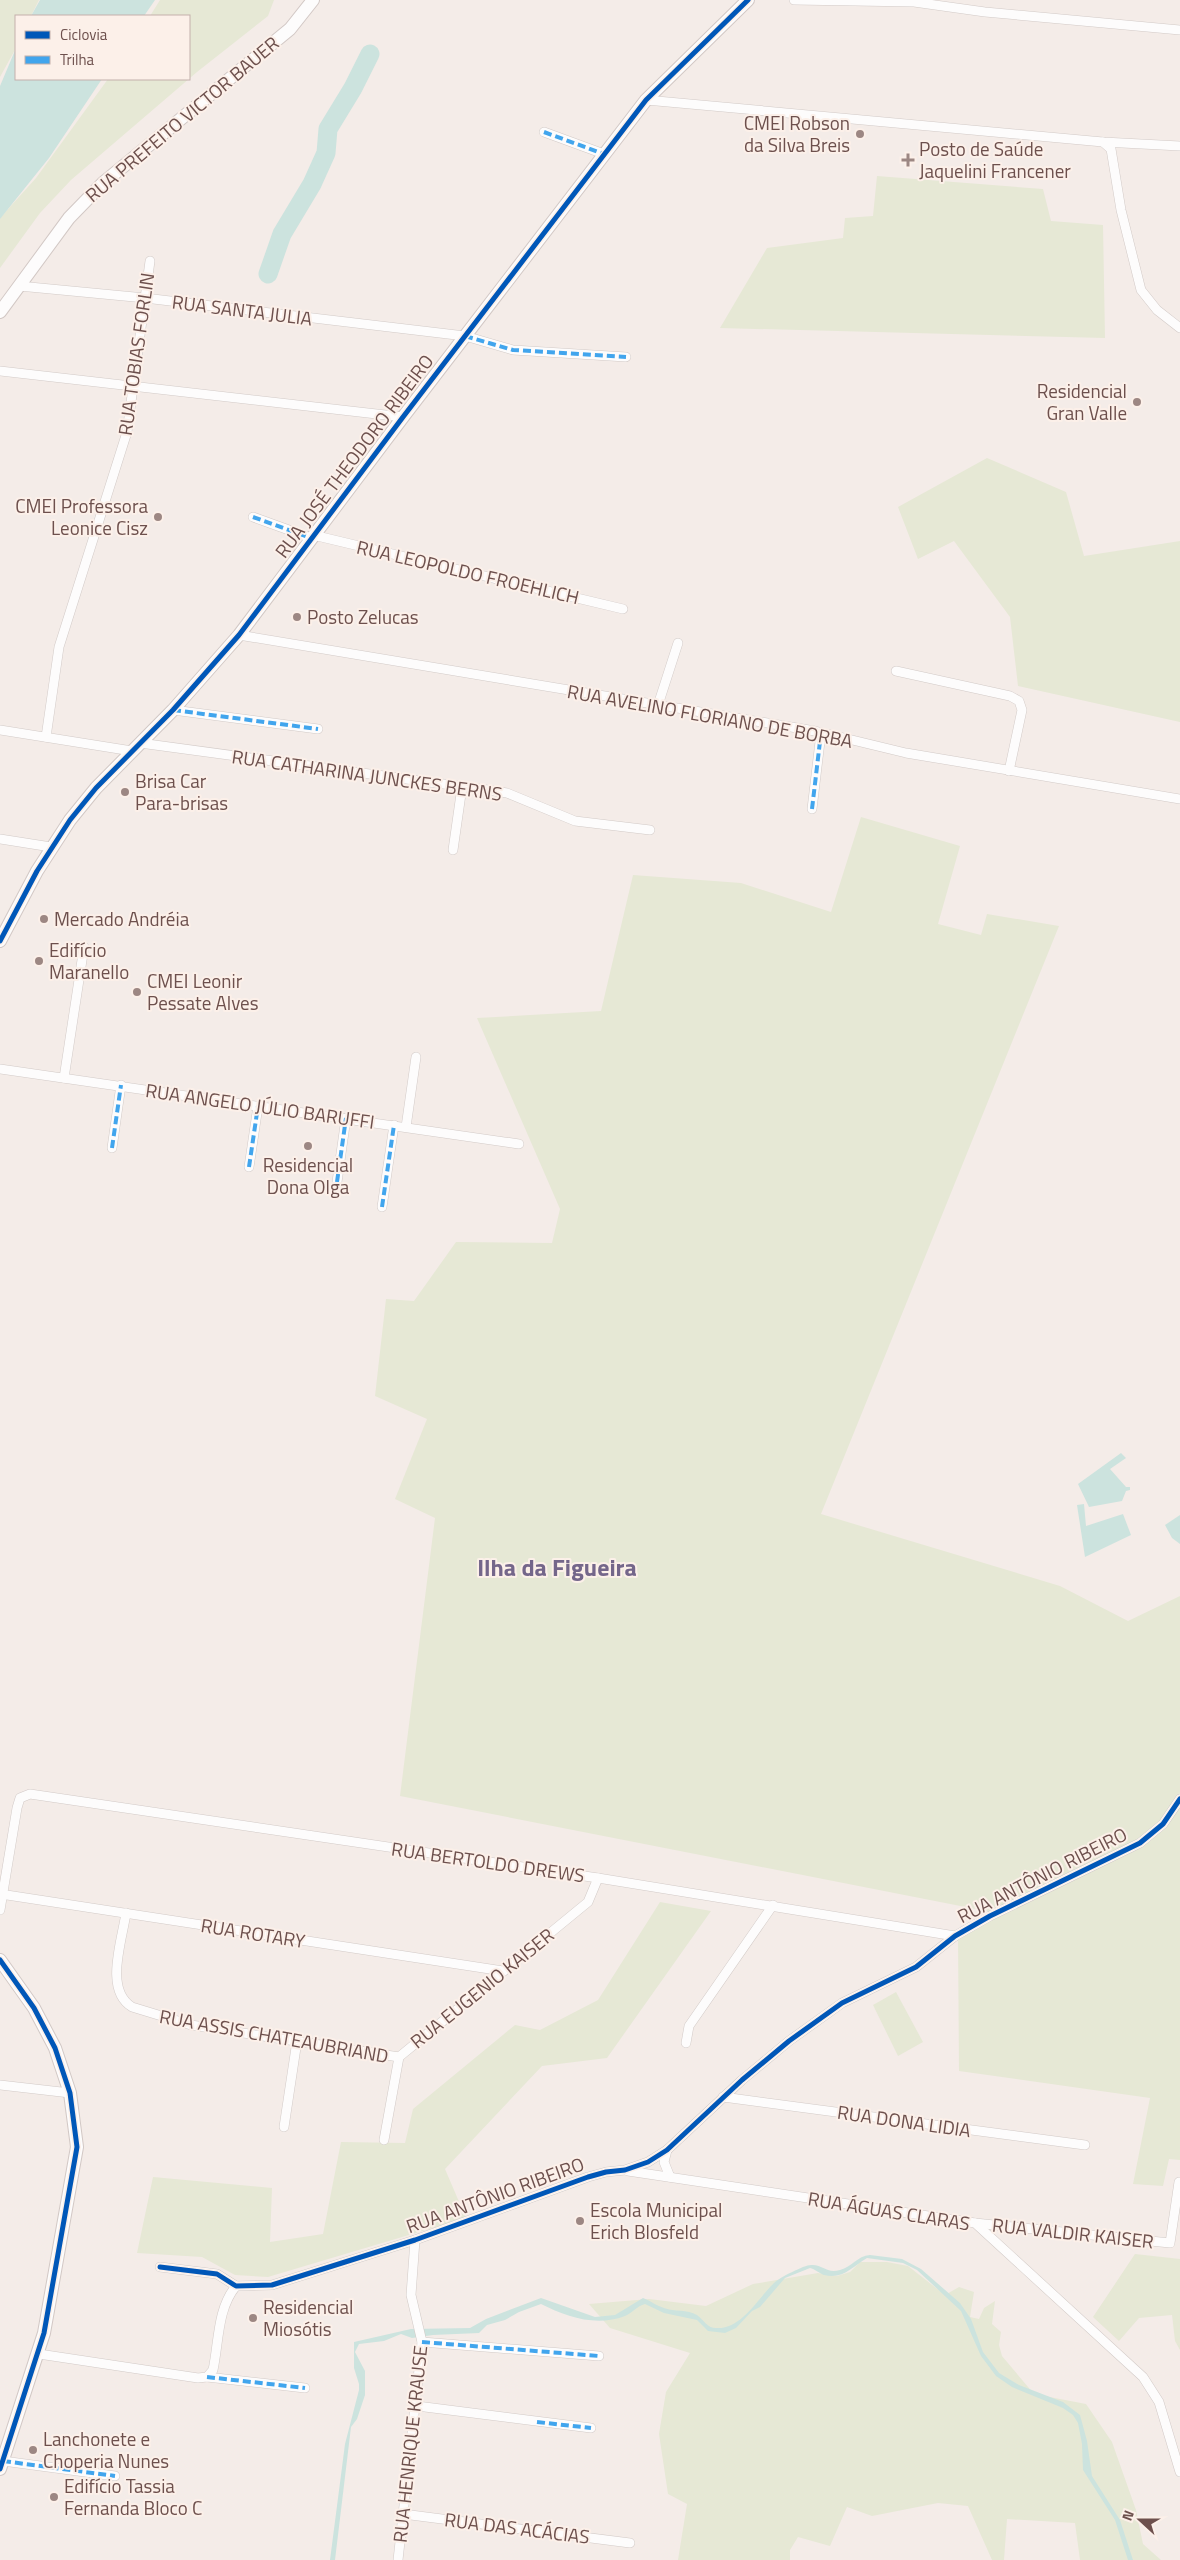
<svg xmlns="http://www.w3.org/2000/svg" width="1180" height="2560" font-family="'Titillium Web',sans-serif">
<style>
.green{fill:#e6e8d5}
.water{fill:#cce3de}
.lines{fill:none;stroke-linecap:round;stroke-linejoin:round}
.river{stroke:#cce3de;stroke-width:19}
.street-casing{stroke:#d2cac7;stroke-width:10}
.secondary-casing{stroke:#d2c8c5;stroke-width:14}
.street{stroke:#fdfcfc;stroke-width:9}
.secondary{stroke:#fdfcfc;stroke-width:12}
.quiet{stroke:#41a5ed;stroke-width:4;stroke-dasharray:8 4;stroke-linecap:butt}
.cycleway-casing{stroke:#fcf0e9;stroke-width:8}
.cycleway{stroke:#0057b8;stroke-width:5}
.poi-dot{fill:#9c8783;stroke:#fcf0e9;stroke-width:2}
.labels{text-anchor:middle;stroke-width:4;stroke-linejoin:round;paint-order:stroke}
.street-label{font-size:19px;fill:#6d504d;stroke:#fcf0e9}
.poi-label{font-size:19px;fill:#6d504d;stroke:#fcf0e9;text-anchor:start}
.district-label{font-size:24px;font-weight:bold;fill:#74668a;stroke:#fcf0e9}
</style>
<rect width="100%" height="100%" fill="#f4ece8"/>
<g class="green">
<polygon points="0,0 39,0 31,16 16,16 16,48 0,77"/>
<polygon points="160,0 274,0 268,16 197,72 71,180 40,213 0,268 0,218 36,178 108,79 189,79 189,16 150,16"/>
<polygon points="877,176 1043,189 1051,221 1103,225 1105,338 720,328 767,248 843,238 845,218 873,216"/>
<polygon points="987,458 1066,492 1084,556 1180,541 1180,722 1018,686 1010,617 954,541 918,559 898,507"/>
<polygon points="861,817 960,846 938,924 981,935 987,914 1059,926 821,1514 1060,1586 1128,1621 1180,1596 1180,2160 1169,2159 1163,2186 1133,2184 1150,2098 959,2071 958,1936 996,1913 400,1796 435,1518 395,1499 427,1419 375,1396 386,1299 414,1301 456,1242 552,1243 560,1209 477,1018 601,1011 633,875 741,883 831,912"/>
<polygon points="660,1902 711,1911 607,2058 542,2066 445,2169 466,2218 268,2277 235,2275 202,2257 137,2253 153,2177 272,2188 270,2242 323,2234 341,2142 405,2143 413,2109 515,2025 540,2030 598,2000"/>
<polygon points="896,1992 923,2042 898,2056 873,2005"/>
<polygon points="1135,2254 1180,2259 1180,2350 1175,2341 1172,2315 1139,2318 1119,2341 1093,2317"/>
<polygon points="860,2262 887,2262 908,2266 945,2295 959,2287 974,2292 970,2317 979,2319 984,2308 995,2301 992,2324 1001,2332 999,2345 1002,2356 1034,2394 1086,2404 1112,2442 1136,2510 1143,2544 1161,2560 1080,2560 1075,2523 1007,2519 1004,2560 992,2560 968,2506 938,2503 872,2516 847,2507 830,2546 798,2537 790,2550 790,2560 678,2560 687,2504 668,2494 659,2434 666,2392 690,2353 610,2328 589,2304 649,2299 706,2306 753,2284 818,2273 837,2276 850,2272"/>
</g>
<g class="water">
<polygon points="40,0 155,0 144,16 31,16"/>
<polygon points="16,48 16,79 102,79 49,158 0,219 0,86"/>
<polygon points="1121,1453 1126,1458 1110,1469 1126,1487 1130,1487 1130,1490 1126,1491 1122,1501 1089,1507 1078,1484"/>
<polygon points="1084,1504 1086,1526 1123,1514 1131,1535 1085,1557 1077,1505"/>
<polygon points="1180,1515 1180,1544 1172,1538 1165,1525"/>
<path d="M 870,2255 L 902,2259 L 921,2269 L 960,2303 L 971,2319 L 983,2352 L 999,2373 L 1019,2385 L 1063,2402 L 1080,2415 L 1087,2441 L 1092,2476 L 1120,2520 L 1133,2560 L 1128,2560 L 1115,2520 L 1083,2470 L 1082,2444 L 1078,2423 L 1073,2415 L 1063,2408 L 1012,2387 L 996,2376 L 981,2356 L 961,2311 L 917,2270 L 903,2263 L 867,2258 C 853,2266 843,2280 824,2275 C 819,2273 815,2269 810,2268 L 785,2278 L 760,2307 L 752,2311 L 736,2328 L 725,2333 L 708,2331 L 697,2320 L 664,2313 L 645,2304 C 637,2306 632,2313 625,2316 C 596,2327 567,2317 541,2304 L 519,2312 L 505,2320 L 487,2325 L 479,2333 L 433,2335 L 412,2338 L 401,2334 L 384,2341 L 359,2344 L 355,2352 L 365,2371 L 365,2395 L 357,2419 L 351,2427 L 335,2560 L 330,2560 L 345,2444 L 359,2390 L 359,2384 L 354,2368 L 354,2342 L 411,2329 L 470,2328 L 486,2319 L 541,2298 L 595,2317 L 615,2315 L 643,2298 C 651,2301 657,2306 664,2308 C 675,2312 687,2309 697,2315 C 704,2320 707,2328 716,2328 C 741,2330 758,2298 774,2283 C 779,2278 804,2265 811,2265 C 823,2264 826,2274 840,2270 C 852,2267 857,2256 870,2255 Z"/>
</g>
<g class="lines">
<polyline class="river" points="268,274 282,234 312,184 326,153 328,129 353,88 370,54"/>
<g class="street-casing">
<g id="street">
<polyline points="794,0 914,2 985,12 1180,30"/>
<polyline points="646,100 1103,142 1180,146"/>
<polyline points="544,132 604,154"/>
<polyline points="1103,142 1111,149 1121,210 1141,290 1157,310 1180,328"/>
<polyline points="19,286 145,298 465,336 513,350 626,357"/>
<polyline points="0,371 403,417"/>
<polyline points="253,517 311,538"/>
<polyline points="313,535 623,609"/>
<polyline points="239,635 815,731 906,753 1180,799"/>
<polyline points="896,671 1010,696 1019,701 1022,710 1009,771"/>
<polyline points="658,705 678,643"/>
<polyline points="173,710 318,729"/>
<polyline points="0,730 132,751"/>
<polyline points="46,737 59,647 127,432 150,261"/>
<polyline points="140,743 488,790 507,793 575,821 650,830"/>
<polyline points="812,809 821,733"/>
<polyline points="0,839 51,847"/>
<polyline points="453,850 462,787"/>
<polyline points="0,1069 519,1144"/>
<polyline points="64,1078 84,947"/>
<polyline points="406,1127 416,1057"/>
<polyline points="112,1148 121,1085"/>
<polyline points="249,1167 258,1106"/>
<polyline points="337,1182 346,1118"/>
<polyline points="382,1207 394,1125"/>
<polyline points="0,1894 503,1971"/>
<polyline points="0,1910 17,1808 20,1798 30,1794 598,1878 955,1936"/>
<path d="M 126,1913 C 122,1941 104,1990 132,2007 L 191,2025 L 399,2057"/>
<polyline points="686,2043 689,2026 773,1905"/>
<polyline points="0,2085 70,2093"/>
<polyline points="723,2097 1085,2145"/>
<polyline points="284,2127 297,2041"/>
<polyline points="384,2140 399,2057 588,1902 598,1878"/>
<polyline points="667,2150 664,2162 670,2177"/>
<polyline points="628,2171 975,2223 1143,2377 1159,2402 1180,2472"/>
<polyline points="975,2223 1170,2243 1179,2182"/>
<polyline points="160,2267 217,2274 236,2286 272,2285 415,2240 588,2177 606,2172 625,2170 648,2162 667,2150 742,2080 789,2041 842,2003 916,1967 955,1936 990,1916 1140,1843 1163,1824 1180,1799"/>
<polyline points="422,2342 599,2356"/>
<path d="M 39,2354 L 198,2378 L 207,2377 L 213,2370 C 219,2342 217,2309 236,2286"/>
<polyline points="207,2377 305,2388"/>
<polyline points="417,2406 591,2428"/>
<polyline points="3,2461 115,2476"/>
<polyline points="403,2514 630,2543"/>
<polyline points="398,2560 422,2342 411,2295 415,2240"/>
</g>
</g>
<g class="secondary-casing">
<g id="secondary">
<polyline points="0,312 69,218 103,183 290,29 313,0"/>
<polyline points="0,941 37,871 70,820 96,788 173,710 239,635 403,417 646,100 748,0"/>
<polyline points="0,1960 34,2008 55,2048 70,2093 77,2147 44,2333 0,2469"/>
</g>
</g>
<use href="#street" class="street"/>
<use href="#secondary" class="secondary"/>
<g class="quiet">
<polyline points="544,132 604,154"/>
<polyline points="465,336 513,350 626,357"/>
<polyline points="253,517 311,538"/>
<polyline points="173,710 318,729"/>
<polyline points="812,809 821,733"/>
<polyline points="112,1148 121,1085"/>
<polyline points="249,1167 258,1106"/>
<polyline points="337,1182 346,1118"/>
<polyline points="382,1207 394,1125"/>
<polyline points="422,2342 599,2356"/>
<polyline points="207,2377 305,2388"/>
<polyline points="537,2422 591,2428"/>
<polyline points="3,2461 115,2476"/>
</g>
<g class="cycleway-casing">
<g id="cycleway">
<polyline points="0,941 37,871 70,820 96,788 173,710 239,635 403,417 646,100 748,0"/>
<polyline points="0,1960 34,2008 55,2048 70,2093 77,2147 44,2333 0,2469"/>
<polyline points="160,2267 217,2274 236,2286 272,2285 415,2240 588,2177 606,2172 625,2170 648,2162 667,2150 742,2080 789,2041 842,2003 916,1967 955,1936 990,1916 1140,1843 1163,1824 1180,1799"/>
</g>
</g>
<use href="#cycleway" class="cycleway"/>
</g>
<g class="poi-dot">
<circle cx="860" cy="134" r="5"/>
<path d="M905.5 152.5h5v5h5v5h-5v5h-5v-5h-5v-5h5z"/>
<circle cx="1137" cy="402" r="5"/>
<circle cx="158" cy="517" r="5"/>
<circle cx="297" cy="617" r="5"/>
<circle cx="125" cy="792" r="5"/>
<circle cx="44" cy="919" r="5"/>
<circle cx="39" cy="961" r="5"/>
<circle cx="137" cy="992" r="5"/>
<circle cx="308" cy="1146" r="5"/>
<circle cx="580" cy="2221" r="5"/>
<circle cx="253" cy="2318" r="5"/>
<circle cx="33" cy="2450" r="5"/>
<circle cx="54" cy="2497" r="5"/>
</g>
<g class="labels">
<g class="street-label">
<text transform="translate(182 119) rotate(-40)" y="7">RUA PREFEITO VICTOR BAUER</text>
<text transform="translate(242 310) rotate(7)" y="7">RUA SANTA JULIA</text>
<text transform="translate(136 354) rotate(-82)" y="7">RUA TOBIAS FORLIN</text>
<text transform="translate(354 456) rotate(-53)" y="7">RUA JOSÉ THEODORO RIBEIRO</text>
<text transform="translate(468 572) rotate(13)" y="7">RUA LEOPOLDO FROEHLICH</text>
<text transform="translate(710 716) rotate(10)" y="7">RUA AVELINO FLORIANO DE BORBA</text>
<text transform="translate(367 775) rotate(8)" y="7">RUA CATHARINA JUNCKES BERNS</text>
<text transform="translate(260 1106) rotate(8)" y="7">RUA ANGELO JÚLIO BARUFFI</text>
<text transform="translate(488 1862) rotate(8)" y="7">RUA BERTOLDO DREWS</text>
<text transform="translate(1042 1875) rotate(-27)" y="7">RUA ANTÔNIO RIBEIRO</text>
<text transform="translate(253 1933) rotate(9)" y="7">RUA ROTARY</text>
<text transform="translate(482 1988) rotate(-39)" y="7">RUA EUGENIO KAISER</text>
<text transform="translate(274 2036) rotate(10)" y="7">RUA ASSIS CHATEAUBRIAND</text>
<text transform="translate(904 2121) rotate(8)" y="7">RUA DONA LIDIA</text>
<text transform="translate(495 2195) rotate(-20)" y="7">RUA ANTÔNIO RIBEIRO</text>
<text transform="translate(889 2211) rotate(9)" y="7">RUA ÁGUAS CLARAS</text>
<text transform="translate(1073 2233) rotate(6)" y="7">RUA VALDIR KAISER</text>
<text transform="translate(410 2444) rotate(-84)" y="7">RUA HENRIQUE KRAUSE</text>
<text transform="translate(517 2528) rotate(7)" y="7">RUA DAS ACÁCIAS</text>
</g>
<g class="poi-label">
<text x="850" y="130" text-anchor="end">CMEI Robson<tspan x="850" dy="22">da Silva Breis</tspan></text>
<text x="919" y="156">Posto de Saúde<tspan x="919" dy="22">Jaquelini Francener</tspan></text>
<text x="1127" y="398" text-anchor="end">Residencial<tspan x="1127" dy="22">Gran Valle</tspan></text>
<text x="148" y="513" text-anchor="end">CMEI Professora<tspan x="148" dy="22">Leonice Cisz</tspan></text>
<text x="307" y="624">Posto Zelucas</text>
<text x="135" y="788">Brisa Car<tspan x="135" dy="22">Para-brisas</tspan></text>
<text x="54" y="926">Mercado Andréia</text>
<text x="49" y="957">Edifício<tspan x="49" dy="22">Maranello</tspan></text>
<text x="147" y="988">CMEI Leonir<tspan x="147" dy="22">Pessate Alves</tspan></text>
<text x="308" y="1172" text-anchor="middle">Residencial<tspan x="308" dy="22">Dona Olga</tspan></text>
<text x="590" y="2217">Escola Municipal<tspan x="590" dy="22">Erich Blosfeld</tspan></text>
<text x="263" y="2314">Residencial<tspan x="263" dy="22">Miosótis</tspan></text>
<text x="43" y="2446">Lanchonete e<tspan x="43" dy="22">Choperia Nunes</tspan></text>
<text x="64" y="2493">Edifício Tassia<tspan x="64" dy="22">Fernanda Bloco C</tspan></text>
</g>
<g class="district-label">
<text x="557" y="1576">Ilha da Figueira</text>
</g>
</g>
<rect x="15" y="15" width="175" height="65" fill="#fcf0e9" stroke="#c3b0ab"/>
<rect x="25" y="31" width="25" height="8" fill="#0057b8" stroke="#c3b0ab"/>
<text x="60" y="40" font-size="15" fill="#6d504d">Ciclovia</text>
<rect x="25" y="56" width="25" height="8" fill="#41a5ed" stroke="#c3b0ab"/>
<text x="60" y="65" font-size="15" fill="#6d504d">Trilha</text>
<g transform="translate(1140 2520) rotate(291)" stroke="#fcf0e9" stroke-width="4" paint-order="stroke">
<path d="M0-4L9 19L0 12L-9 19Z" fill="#6d504d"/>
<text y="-8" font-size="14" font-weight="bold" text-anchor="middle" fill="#6d504d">N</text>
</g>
</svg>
